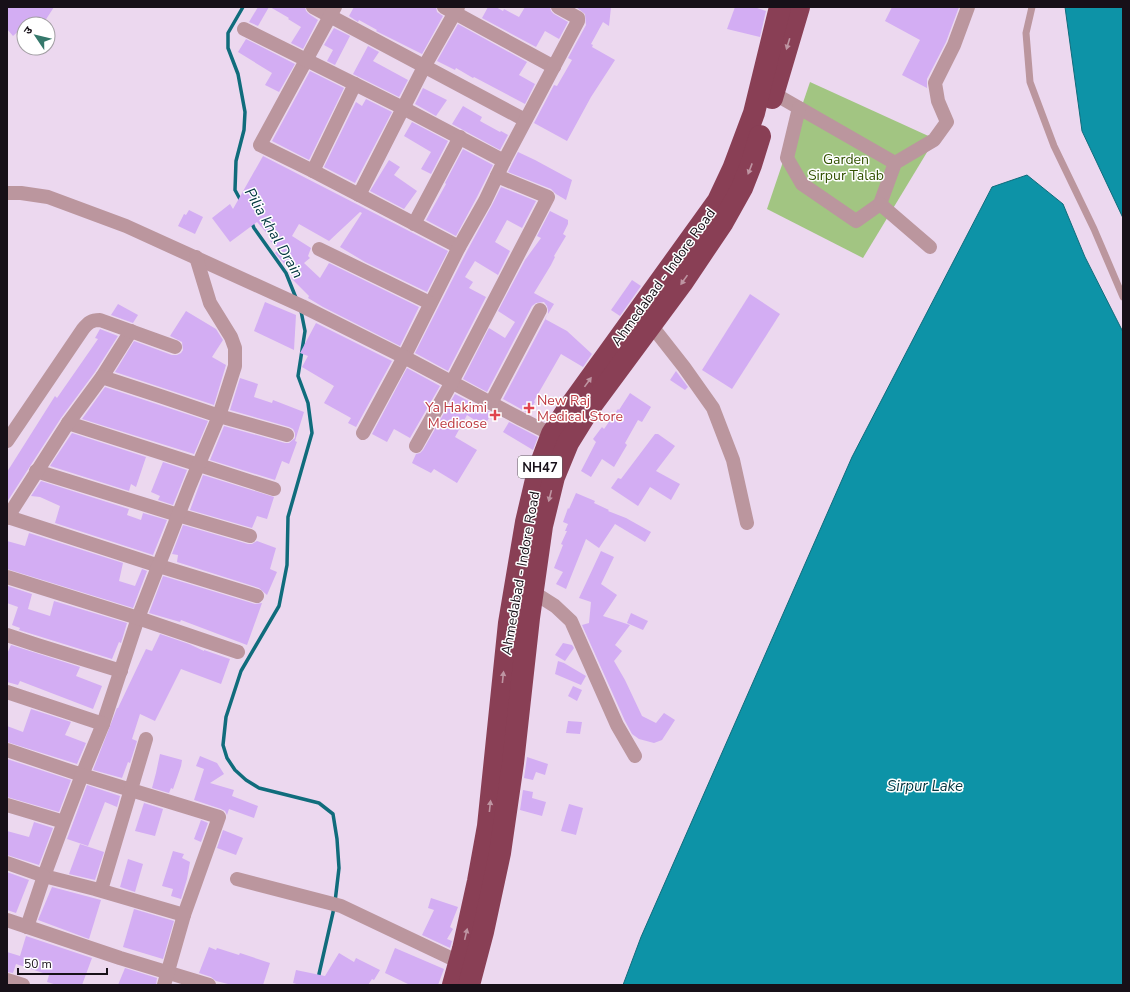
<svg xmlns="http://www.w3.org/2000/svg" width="1130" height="992" font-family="'Nunito Sans','Noto Sans Devanagari',sans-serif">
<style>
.green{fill:#a2c582}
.water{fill:#0d93a7;stroke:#106c7c}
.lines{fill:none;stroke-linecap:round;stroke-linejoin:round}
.stream{stroke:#106c7c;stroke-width:3.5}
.building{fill:#d3adf3}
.lane{stroke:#bb969e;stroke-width:7}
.street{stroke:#bb969e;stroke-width:14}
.highway{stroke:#893f55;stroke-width:22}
.oneway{fill:#be95a2}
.health-dot{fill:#e0444e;stroke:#fff;stroke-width:1.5}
.labels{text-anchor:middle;stroke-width:3;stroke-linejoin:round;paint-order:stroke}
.shield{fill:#fff;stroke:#5d585d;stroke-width:1}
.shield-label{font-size:13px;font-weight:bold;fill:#171018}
.park-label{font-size:14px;fill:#325100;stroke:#fff}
.street-label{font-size:14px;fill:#171018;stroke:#fff}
.health-label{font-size:14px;fill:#be3a42;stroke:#fff;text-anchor:start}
.water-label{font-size:15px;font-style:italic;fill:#00353e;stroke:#fff}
</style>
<rect width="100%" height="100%" fill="#ecd8ef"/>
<polygon class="green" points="810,82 935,139 863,258 767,209"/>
<g class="water">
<polygon points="1065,7 1123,7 1123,218 1082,131"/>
<polygon points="1027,175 1063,204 1085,257 1123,332 1123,985 623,985 641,937 852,457 992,187"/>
</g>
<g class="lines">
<g class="stream">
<polyline points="241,201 235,190 236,161 244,130 245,112 238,74 228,48 228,33 243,7"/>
<polyline points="251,221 254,228 286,273 296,298"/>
<polyline points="301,311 305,331 298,376 308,403 312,433 288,517 287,565 279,606 241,671 226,717 223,745 227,758 235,770 246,780 259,788 319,803 333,814 337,839 339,868 335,902"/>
<polyline points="319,985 319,974 334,908"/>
</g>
</g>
<g class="building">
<polygon points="7,7 54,7 43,24 24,24 24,26 13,36 7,29"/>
<polygon points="258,7 269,7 258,26 249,22"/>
<polygon points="270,7 305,7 306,11 309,14 318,20 303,49 291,43 301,27 288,19 289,18"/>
<polygon points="354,7 436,7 437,12 443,16 422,54 376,31 377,30 359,20 358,22 349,16"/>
<polygon points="488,7 496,7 503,11 504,9 519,17 525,7 550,7 551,11 554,14 568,22 559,39 545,31 536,47 482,18"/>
<polygon points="576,7 611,7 609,26 603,22 591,44 593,45 592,47 615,60 591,97 567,141 534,123 554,85 557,86 572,60 568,58 586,25 585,14"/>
<polygon points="735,7 754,7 766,11 760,37 727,29"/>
<polygon points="892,7 959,7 946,42 927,79 927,88 902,75 920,40 885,21"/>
<polygon points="458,24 527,62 519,75 535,84 525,104 474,77 473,78 456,68 455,70 437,61"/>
<polygon points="334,28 350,36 335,65 327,61 333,50 324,45"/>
<polygon points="246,39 295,64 279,92 265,85 272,73 238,52"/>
<polygon points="368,46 379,52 373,61 408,80 399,97 353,74"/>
<polygon points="310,71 344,88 309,160 272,141"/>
<polygon points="423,88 447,100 436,116 415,104"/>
<polygon points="366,99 392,112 355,183 324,167 356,102 362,106"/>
<polygon points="463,106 482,117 480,121 500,132 501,131 508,135 500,150 452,124"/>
<polygon points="412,122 448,141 431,174 421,169 431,152 404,136"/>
<polygon points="463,149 493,165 477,197 456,236 426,220 446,184 445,183"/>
<polygon points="518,152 535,160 572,180 566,200 556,194 551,189 508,172"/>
<polygon points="263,156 448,251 427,292 365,262 340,247 362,213 360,212 329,241 299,224 292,236 311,248 308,256 310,258 304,263 320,278 329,263 419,307 400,346 323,307 308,298 309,296 291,278 294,275 275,253 279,249 270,241 272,239 257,222 230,242 212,218 230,204 233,209"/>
<polygon points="389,160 400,167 394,175 417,191 404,209 370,191"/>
<polygon points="501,187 536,201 522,228 507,220 495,242 510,251 498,275 475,261 465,277 473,282 469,288 486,297 448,371 415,353 467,251 492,205"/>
<polygon points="189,210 203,217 195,234 178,226 184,214 186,215"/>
<polygon points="550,211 568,220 568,224 563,234 566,236 554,256 555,257 551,265 534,293 554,304 545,319 567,331 592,354 583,367 561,354 534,401 535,402 528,413 503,399 548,314 548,310 547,306 544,302 536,303 532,306 487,392 463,379 489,328 505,338 515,322 498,311 525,260 541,238 537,236"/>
<polygon points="632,280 641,286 620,316 611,310"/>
<polygon points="750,294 780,314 732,389 702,370"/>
<polygon points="265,302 296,315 294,350 254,331"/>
<polygon points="118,304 138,315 133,323 111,315"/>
<polygon points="186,311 216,329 223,340 212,357 226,365 214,405 115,372 134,341 172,355 177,355 181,353 183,350 182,342 170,336"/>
<polygon points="316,323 392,361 356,427 348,423 351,418 324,403 334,386 302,367 308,356 300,353"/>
<polygon points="100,329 118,336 95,372 61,418 7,502 7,472 55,396 57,398 98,339 95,338"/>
<polygon points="407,368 440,386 410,438 394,429 387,442 372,434"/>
<polygon points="676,371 688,387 685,390 670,380"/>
<polygon points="240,378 258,384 254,397 272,403 273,400 304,412 295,441 297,442 289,464 282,461 275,480 210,460 224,426 285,443 289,443 295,438 295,433 293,429 289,427 230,410"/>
<polygon points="105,387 208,421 194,454 82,419"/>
<polygon points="630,393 651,407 642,422 638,420 625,443 627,445 614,467 602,459 591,477 581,471 596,442 593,439 602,427 604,429 618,409 619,410"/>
<polygon points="455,394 492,413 484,426 467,415 455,437 477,450 457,483 434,469 431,473 412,463 416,454 420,453 423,450"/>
<polygon points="509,422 538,437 533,450 503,432"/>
<polygon points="72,433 146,457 136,487 131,484 129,491 50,466"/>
<polygon points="655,434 658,434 675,446 656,471 680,484 671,500 650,487 638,506 611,488 618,478 621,479"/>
<polygon points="163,462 187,470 173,505 158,500 160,496 151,492"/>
<polygon points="203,475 274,497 267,519 257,516 252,528 190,510"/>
<polygon points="41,481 129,509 127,515 141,520 143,513 167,520 153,555 55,523 60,506 40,497 31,496"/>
<polygon points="576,493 595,501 594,503 609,510 608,511 626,518 651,532 645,542 615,524 599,548 586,539 566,589 556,584 563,572 554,568 563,545 561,544 567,531 565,531 568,524 563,522 568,508 569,509"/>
<polygon points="183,525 248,544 252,544 257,541 276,548 270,569 277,572 267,595 259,588 177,562 178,555 172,554"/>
<polygon points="29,533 123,563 119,581 135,586 142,569 147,571 133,608 7,569 7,541 25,546"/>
<polygon points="601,551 614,557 601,584 617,595 603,616 630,625 615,645 622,651 614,661 625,680 642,716 656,723 664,713 675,720 662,740 654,743 639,739 632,734 625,721 582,625 589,623 591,602 579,598"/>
<polygon points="163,576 255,604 262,603 247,645 181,620 180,622 149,613"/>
<polygon points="8,586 32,594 28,609 50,616 54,601 127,623 121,643 119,642 112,659 19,630 20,628 12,625 18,607 7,603"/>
<polygon points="631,613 648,621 643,630 627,623"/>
<polygon points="160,634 189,644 204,651 204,650 230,659 221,684 181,669 155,721 140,714 132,739 137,741 130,763 128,762 122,778 93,770 117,708 118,708 146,649 152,651"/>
<polygon points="563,643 572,645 574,648 565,661 555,655"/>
<polygon points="11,645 80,667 76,676 102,686 93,709 20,681 18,685 7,682 7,654"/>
<polygon points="558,661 564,663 586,676 581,685 555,674"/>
<polygon points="573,686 582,690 577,701 568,696"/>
<polygon points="31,709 71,722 65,735 86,743 77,764 7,742 7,726 23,732"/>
<polygon points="568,721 582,722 580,734 566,733"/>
<polygon points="160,754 182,760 181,766 173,789 171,788 169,793 152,788 156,773"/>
<polygon points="200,756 217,763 224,774 210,783 234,790 232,796 258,806 254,818 229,809 227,815 225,811 221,809 194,800 204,769 196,766"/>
<polygon points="527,757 548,764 545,775 536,772 533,780 524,778"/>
<polygon points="7,759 71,780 59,812 7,797"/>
<polygon points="87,785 120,796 117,807 105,802 88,846 67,839"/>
<polygon points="523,790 533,792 532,798 546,802 542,816 520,810"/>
<polygon points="144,803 163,809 155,836 135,831"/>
<polygon points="569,804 583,808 576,835 561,831"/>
<polygon points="201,820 208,823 201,842 194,839"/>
<polygon points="34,822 53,828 39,865 7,855 7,831 29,837"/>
<polygon points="223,830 243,838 236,855 217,848"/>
<polygon points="80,844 104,852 95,880 69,874"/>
<polygon points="173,851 184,854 182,858 190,862 187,879 181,899 171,896 173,889 162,886"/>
<polygon points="128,859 143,864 135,892 120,887"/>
<polygon points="7,872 29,880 16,913 7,910"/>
<polygon points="52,887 101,900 89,939 38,920"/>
<polygon points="431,898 458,907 450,927 453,929 447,939 452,941 450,948 422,935 434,910 428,908"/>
<polygon points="134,909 174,921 163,959 123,947"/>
<polygon points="26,936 92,958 82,985 57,985 47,982 49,975 16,964 13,973 7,972 7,952 20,956"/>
<polygon points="209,947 216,950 217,948 239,955 240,953 270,963 263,985 232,985 216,981 211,977 199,973"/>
<polygon points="395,948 444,969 438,985 410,985 385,973"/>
<polygon points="339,953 354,962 356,958 380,970 374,980 372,979 368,985 300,985 293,983 296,970 325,976"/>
<polygon points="125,968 157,978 156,985 118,985"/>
</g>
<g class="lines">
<polyline class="lane" points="1032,7 1026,33 1030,82 1054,146 1094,229 1123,297"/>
<g class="street">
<polyline points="313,7 525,120"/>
<polyline points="335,7 260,145 313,171 459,247"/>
<polyline points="444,7 554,67"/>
<polyline points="244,29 403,108 504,161 485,201 459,247 404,357 363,433"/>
<polyline points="773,93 895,163"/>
<polyline points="799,108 787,158 802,184 856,221 880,204 895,163 934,140 947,122 938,101 935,83 954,45 968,7"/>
<polyline points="504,161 578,21 578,18 558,7"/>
<polyline points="313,171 355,84"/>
<polyline points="7,193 21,193 48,197 126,226 302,306 404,357 521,419 559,438"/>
<polyline points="359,195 424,67 458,7"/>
<polyline points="880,204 930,247"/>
<polyline points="414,224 460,137"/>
<polyline points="319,249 430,303"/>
<polyline points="196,257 210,303 231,337 235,348 235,366 219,416 287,435"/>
<polyline points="651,325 684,367 713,408 733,460 747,523"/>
<polyline points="102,377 131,331"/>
<polyline points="491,403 540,310"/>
<polyline points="68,423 274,489"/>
<path d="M 7,441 L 83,329 C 88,323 91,320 100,320 L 175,347"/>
<polyline points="416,446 452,382 548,197 497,176"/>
<polyline points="36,471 178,515 250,536"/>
<polyline points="8,517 159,566 257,596"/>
<polyline points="7,518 68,423 102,377 163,397 219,416 190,485 138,618 103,724 82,775 7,750"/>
<polyline points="7,577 138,618 238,652"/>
<polyline points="533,592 555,606 571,621 617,725 635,756"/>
<polyline points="7,635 37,645 121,671"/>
<polyline points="7,692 103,724"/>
<polyline points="7,805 64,822 82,775 219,817 184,915 95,889 44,876 64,822"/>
<polyline points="7,863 44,876 27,927"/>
<polyline points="237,879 341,906 459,962"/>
<polyline points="101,890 146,739"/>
<polyline points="7,920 120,958 209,985"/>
<polyline points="7,980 23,985"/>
<polyline points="164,985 184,915"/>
</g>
<g class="highway">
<polyline points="772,98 799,7"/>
<polyline points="453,985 463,949 478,881 488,826 509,623 526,522 538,471 552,434 566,412 718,201 733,169 754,113 780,7"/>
<polyline points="469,985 483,932 500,853 513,763 529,618 542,526 554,477 568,443 591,406 682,283 723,222 742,188 751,165 760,136"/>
</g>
</g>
<defs><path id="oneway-solid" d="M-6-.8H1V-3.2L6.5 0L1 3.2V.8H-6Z"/></defs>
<g class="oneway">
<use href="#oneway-solid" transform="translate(788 44) rotate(107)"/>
<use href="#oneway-solid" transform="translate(750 169) rotate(111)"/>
<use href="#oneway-solid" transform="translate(684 280) rotate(125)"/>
<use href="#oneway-solid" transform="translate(588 382) rotate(-54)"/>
<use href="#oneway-solid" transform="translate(550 496) rotate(104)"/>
<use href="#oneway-solid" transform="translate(503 677) rotate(-84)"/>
<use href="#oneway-solid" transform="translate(490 806) rotate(-84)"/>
<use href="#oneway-solid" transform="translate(466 934) rotate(-77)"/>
</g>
<g class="health-dot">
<path d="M527 402h4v4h4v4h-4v4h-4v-4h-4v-4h4z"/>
<path d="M493 409h4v4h4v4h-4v4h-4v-4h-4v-4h4z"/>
</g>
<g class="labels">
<rect class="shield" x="518" y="456" width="44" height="22" rx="3"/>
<g class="shield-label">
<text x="540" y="472">NH47</text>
</g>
<g class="park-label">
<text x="846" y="164">Garden<tspan x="846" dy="16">Sirpur Talab</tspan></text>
</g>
<g class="street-label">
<text transform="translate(663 277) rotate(-54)" y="5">Ahmedabad - Indore Road</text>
<text transform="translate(520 573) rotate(-80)" y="5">Ahmedabad - Indore Road</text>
</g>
<g class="health-label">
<text x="537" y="405">New Raj<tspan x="537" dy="16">Medical Store</tspan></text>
<text x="487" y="412" text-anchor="end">Ya Hakimi<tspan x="487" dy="16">Medicose</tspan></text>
</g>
<g class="water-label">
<text transform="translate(274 233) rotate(60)" y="5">Pilia khal Drain</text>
<text x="925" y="791">Sirpur Lake</text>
</g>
</g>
<rect width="1130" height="992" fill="none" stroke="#171018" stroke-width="16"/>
<g transform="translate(36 36) rotate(305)"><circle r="19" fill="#ffffff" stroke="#a29fa3"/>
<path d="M0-3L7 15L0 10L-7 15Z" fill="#35786b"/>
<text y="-6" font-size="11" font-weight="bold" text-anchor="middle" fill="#171018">उ</text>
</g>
<path d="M18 968v6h89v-6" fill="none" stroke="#171018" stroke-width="2"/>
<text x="24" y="968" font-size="12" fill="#171018" stroke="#ffffff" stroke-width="3" paint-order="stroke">50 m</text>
</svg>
